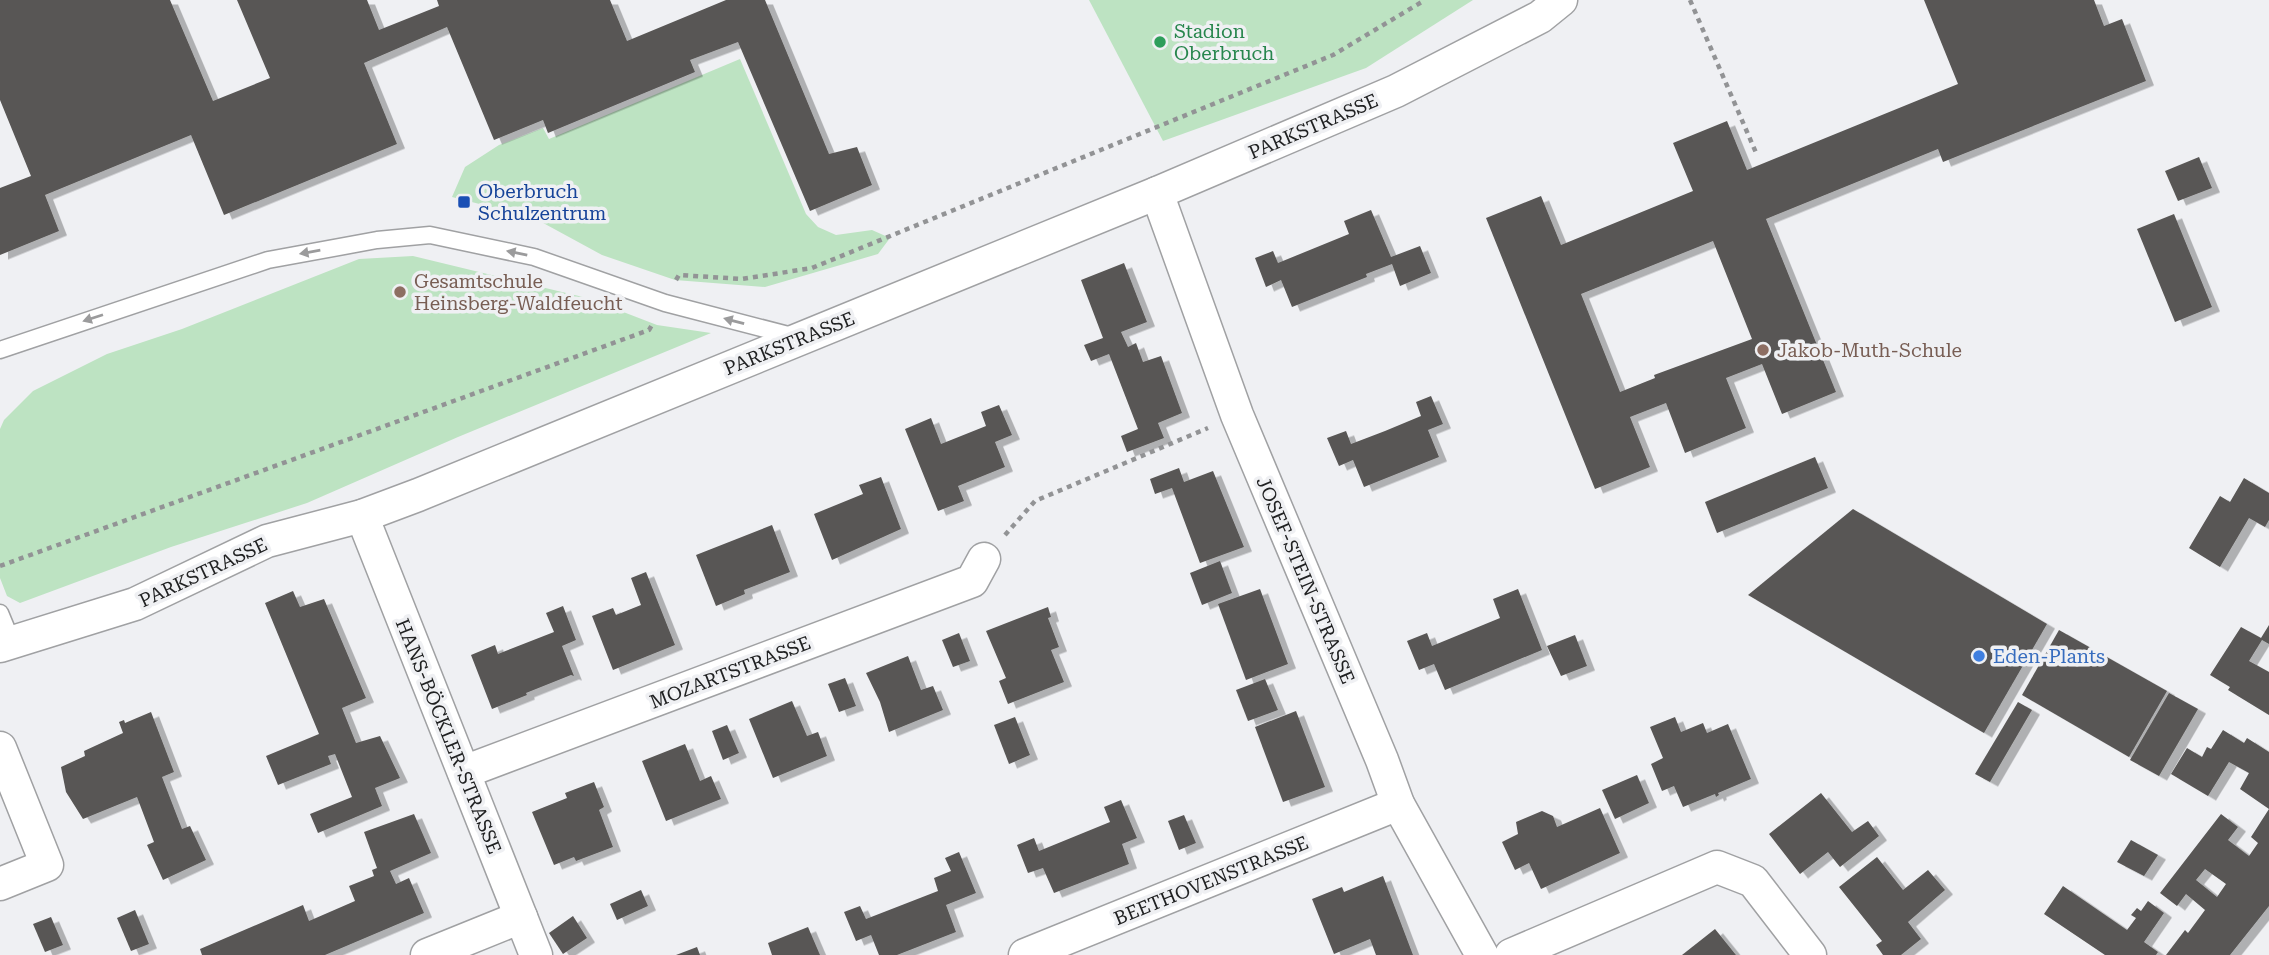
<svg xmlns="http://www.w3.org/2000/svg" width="2269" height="955" font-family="'Roboto Serif',serif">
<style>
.green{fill:#bde3c2}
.building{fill:#585654;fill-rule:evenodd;filter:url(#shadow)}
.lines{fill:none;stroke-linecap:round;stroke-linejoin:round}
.lane-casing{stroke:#a0a1a3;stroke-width:19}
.street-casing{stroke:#a0a1a3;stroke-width:35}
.path{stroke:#929395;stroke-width:4.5;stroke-dasharray:5 5;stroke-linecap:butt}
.lane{stroke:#fff;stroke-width:16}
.street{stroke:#fff;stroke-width:32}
.oneway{fill:#9b9b9c}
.leisure-dot{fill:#2e9e5b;stroke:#eff0f3;stroke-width:2.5}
.transit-dot{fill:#1a4fb4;stroke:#eff0f3;stroke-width:2.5}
.education-dot{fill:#8d6e63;stroke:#eff0f3;stroke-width:2.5}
.shop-dot{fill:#3f7fe0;stroke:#eff0f3;stroke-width:2.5}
.labels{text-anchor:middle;stroke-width:7;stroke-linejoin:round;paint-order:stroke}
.leisure-label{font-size:19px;fill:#27864d;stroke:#eff0f3;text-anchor:start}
.street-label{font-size:19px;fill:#202122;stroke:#eff0f3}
.transit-label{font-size:19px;fill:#164399;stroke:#eff0f3;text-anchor:start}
.education-label{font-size:19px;fill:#785e54;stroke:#eff0f3;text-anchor:start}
.shop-label{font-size:19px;fill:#366cbe;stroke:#eff0f3;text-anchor:start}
</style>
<defs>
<filter id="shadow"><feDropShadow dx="8" dy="4.5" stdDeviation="0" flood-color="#0004"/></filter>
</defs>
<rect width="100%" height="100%" fill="#eff0f3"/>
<g class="green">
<polygon points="1089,0 1473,0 1366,68 1163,141"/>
<polygon points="740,59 806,214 818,227 836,235 872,230 890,238 878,254 765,287 675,280 602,255 534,218 452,197 465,167 499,145 543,128 549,139"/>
<polygon points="413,256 587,298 657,325 711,333 458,437 307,503 171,547 20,603 7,596 0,578 0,429 4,420 33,391 107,354 182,329 359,259"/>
</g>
<g class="building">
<polygon points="0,0 170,0 213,101 270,78 237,0 367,0 379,30 439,6 437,0 610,0 627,41 726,0 765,0 829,154 857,147 872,185 810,211 738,42 690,60 695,72 548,133 543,120 494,140 447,27 364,63 397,144 224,215 191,135 45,195 59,231 0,255 0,188 31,176 0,100"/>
<path d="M 1924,0 L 2094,0 L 2104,26 L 2122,19 L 2146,81 L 1943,162 L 1938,149 L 1766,219 L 1836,392 L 1782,414 L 1762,364 L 1726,378 L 1746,428 L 1685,453 L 1666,403 L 1630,417 L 1650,467 L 1595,489 L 1486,218 L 1541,196 L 1561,245 L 1693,191 L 1673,143 L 1727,121 L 1747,170 L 1958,84 ZM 1713,241 L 1752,339 L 1654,375 L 1655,378 L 1620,392 L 1581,294 Z"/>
<polygon points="2199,157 2212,188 2178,201 2165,171"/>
<polygon points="1371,210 1391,257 1420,246 1431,273 1400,286 1392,264 1366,274 1367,277 1292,307 1281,280 1266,287 1255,258 1273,251 1278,263 1349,234 1344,221"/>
<polygon points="2174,214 2212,307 2175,322 2137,229"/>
<polygon points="1124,263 1147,322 1121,332 1128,347 1136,343 1143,362 1161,356 1182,413 1158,423 1164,438 1127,452 1121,436 1138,429 1109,354 1091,361 1084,345 1103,338 1081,280"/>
<polygon points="1431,396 1443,424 1428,430 1439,457 1364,487 1353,460 1339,466 1327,438 1346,431 1351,444 1385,431 1421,416 1416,402"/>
<polygon points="999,405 1012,435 995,442 1005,467 958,486 964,501 938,511 905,429 931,418 941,444 986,426 981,412"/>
<polygon points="1815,457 1828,488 1717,533 1705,502"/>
<polygon points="1179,468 1184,482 1213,471 1244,547 1200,563 1172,488 1155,494 1150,479"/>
<polygon points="881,477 901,529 832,560 814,514 863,494 859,485"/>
<polygon points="2244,478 2269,493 2269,520 2265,527 2249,518 2220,567 2189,548 2220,496 2230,502"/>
<polygon points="1853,509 2047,624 1984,733 1748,595"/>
<polygon points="772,525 790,572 744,590 745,594 716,606 696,555"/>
<polygon points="1220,561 1232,593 1202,605 1190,573"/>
<polygon points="646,572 675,645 613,670 592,616 613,608 616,615 641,605 631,578"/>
<polygon points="1260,589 1288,664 1246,680 1218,604"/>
<polygon points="1518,589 1542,650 1445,690 1434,664 1419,670 1407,641 1427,633 1432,646 1500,618 1493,599"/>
<polygon points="293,591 300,607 324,599 366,698 342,708 356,743 380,736 400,778 375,788 382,806 318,833 310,814 352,797 335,754 328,756 331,764 278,785 266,756 319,734 265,603"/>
<polygon points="563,606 576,640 562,646 574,676 571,675 526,693 527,695 492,709 471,655 495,645 498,654 554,632 546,613"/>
<polygon points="1048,607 1051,617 1048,618 1059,647 1051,650 1064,682 1008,704 999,681 1006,678 986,631"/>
<polygon points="2269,625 2269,644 2262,640 2249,661 2269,672 2269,715 2228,690 2230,687 2210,675 2241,627 2261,638"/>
<polygon points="2059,630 2167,691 2129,757 2022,695"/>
<polygon points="959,633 970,661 953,667 942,640"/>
<polygon points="1575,635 1587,666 1561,676 1547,646"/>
<polygon points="908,656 921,690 933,686 943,710 889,732 880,702 866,673"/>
<polygon points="845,678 856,706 839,712 828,684"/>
<polygon points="1265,679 1278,710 1248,721 1236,690"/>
<polygon points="2169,693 2198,709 2159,776 2130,760"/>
<polygon points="792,701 807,736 818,732 827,756 773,778 749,719"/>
<polygon points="2018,702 2032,710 1990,782 1975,774"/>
<polygon points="1296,711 1325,787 1283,802 1255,727"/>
<polygon points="151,712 174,772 162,777 182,829 190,826 206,860 163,880 147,845 154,842 137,797 83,819 66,792 61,767 85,756 84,751 123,733 119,722 124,720 125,723"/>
<polygon points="1015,717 1030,755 1009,764 994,725"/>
<polygon points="1675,717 1681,732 1703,723 1707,733 1728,724 1751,779 1718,793 1719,795 1716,797 1715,794 1683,807 1674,786 1662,791 1651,764 1663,758 1650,727"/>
<polygon points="727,725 739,753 723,760 712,731"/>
<path d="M 2223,730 L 2244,743 L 2247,738 L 2269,752 L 2269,906 L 2230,955 L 2166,955 L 2185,930 L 2188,933 L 2205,910 L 2186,894 L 2177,906 L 2160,893 L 2221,814 L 2238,827 L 2228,840 L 2249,856 L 2258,843 L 2251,837 L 2269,809 L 2240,789 L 2249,773 L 2229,762 L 2208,796 L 2171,774 L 2187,748 L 2202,757 L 2207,747 L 2211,749 ZM 2205,869 L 2226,884 L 2217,897 L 2196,880 Z"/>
<polygon points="685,744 700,781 711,776 721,799 666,821 642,761"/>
<polygon points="1637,775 1649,803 1615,819 1602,790"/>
<polygon points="594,782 604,807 599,810 613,847 576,861 574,857 554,865 532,812 567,798 565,793"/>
<polygon points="1821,793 1852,832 1868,821 1879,836 1840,867 1828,852 1800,874 1769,834"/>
<polygon points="1121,800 1137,838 1122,844 1129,864 1054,893 1043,868 1028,873 1017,845 1034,838 1039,851 1110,822 1104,807"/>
<polygon points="1600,808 1620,853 1541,889 1529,863 1515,870 1502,842 1518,834 1516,822 1542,811 1553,816 1557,827"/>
<polygon points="414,814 431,853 390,871 396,884 409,878 424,913 325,955 202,955 200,949 303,905 309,921 355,901 349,886 374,876 372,870 377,868 364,832"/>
<polygon points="1184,815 1196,843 1179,850 1168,821"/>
<polygon points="2131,840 2158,855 2144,876 2117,862"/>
<polygon points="959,852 976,893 946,905 956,932 897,955 879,955 871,935 856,941 844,912 860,906 866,919 938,891 934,878 951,871 945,858"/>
<polygon points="1877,857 1903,890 1928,870 1945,890 1908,922 1921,939 1901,955 1883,955 1876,945 1882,941 1839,887"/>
<polygon points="1383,876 1413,955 1376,955 1370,939 1334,954 1312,899 1342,887 1344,892"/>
<polygon points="2063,886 2127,930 2136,918 2131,915 2137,908 2141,911 2148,901 2164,913 2144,942 2158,952 2156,955 2105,955 2044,914"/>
<polygon points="641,890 648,906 617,920 610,904"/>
<polygon points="135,910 149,944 131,951 117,918"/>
<polygon points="573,916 587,938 563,954 549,933"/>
<polygon points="51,917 63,945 45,952 33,924"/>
<polygon points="808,927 820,955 772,955 768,943"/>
<polygon points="1715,929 1736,955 1682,955"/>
<polygon points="697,947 700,955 676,955"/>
</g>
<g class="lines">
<g class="lane-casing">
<g id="lane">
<polyline points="0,350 268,260 377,240 430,235 534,257 665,303 796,337"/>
<polyline points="0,613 12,642"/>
</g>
</g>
<g class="street-casing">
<g id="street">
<polyline points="1157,193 1237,415 1382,760 1398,804 1482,955"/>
<polyline points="362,516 536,955"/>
<polyline points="0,646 135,604 267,541 362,516 418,495 1157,193 1396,91 1540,17 1561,0"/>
<polyline points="0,748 47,865 0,884"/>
<polyline points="464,772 972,581 984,559"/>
<polyline points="427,955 521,917"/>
<polyline points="1025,955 1398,804"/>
<polyline points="1511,955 1717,867 1753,881 1810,955"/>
</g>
</g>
<g class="path">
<polyline points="1690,0 1757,155"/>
<polyline points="676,280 679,275 742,279 812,268 1333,55 1425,0"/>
<polyline points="1005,535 1035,501 1208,428"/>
<polyline points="0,566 649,330 652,325"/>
</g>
<use href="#lane" class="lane"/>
<use href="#street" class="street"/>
</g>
<defs><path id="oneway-solid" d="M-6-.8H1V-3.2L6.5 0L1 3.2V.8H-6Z" transform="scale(1.75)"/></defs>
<g class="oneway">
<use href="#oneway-solid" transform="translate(310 252) rotate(170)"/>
<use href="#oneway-solid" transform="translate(517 253) rotate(-168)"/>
<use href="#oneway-solid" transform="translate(93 318) rotate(162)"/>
<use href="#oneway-solid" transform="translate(734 321) rotate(-165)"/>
</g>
<circle class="leisure-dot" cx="1160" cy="42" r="7"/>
<rect class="transit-dot" x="457" y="195" width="14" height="14" rx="3.5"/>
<g class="education-dot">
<circle cx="400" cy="292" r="7"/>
<circle cx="1763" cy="350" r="7"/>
</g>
<circle class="shop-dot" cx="1979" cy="656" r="7"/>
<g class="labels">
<g class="leisure-label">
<text x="1174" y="38">Stadion<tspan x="1174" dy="22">Oberbruch</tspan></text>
</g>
<g class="street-label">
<text transform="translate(1313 126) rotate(-23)" y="7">PARKSTRASSE</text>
<text transform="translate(789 343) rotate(-22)" y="7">PARKSTRASSE</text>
<text transform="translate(203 572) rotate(-25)" y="7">PARKSTRASSE</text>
<text transform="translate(1306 580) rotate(67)" y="7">JOSEF-STEIN-STRASSE</text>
<text transform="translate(730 672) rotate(-21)" y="7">MOZARTSTRASSE</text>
<text transform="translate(449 736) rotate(68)" y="7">HANS-BÖCKLER-STRASSE</text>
<text transform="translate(1211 880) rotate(-22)" y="7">BEETHOVENSTRASSE</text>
</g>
<g class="transit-label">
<text x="478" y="198">Oberbruch<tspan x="478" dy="22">Schulzentrum</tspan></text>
</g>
<g class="education-label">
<text x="414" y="288">Gesamtschule<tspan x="414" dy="22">Heinsberg-Waldfeucht</tspan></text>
<text x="1777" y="357">Jakob-Muth-Schule</text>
</g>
<g class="shop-label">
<text x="1993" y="663">Eden-Plants</text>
</g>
</g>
</svg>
